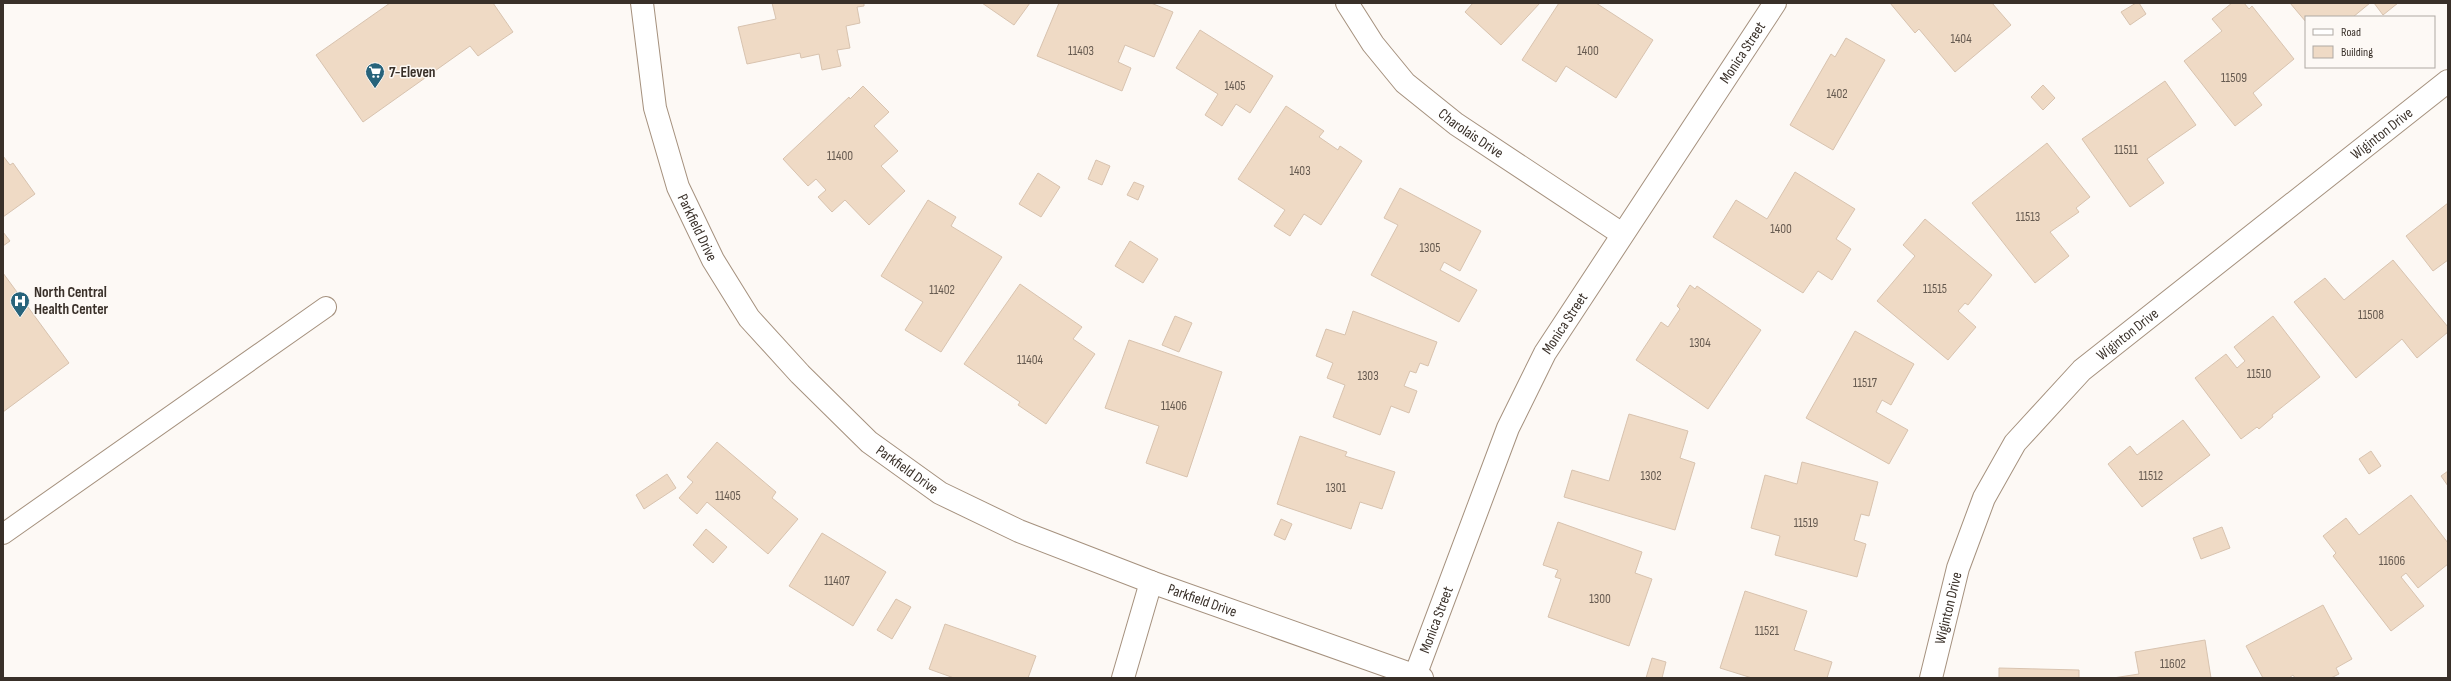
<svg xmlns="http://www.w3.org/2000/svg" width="2451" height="681" font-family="'Sofia Sans Condensed',sans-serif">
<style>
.building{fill:#efdac5;stroke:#d8c3af}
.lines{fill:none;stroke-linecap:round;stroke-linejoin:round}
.lane-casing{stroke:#a5917e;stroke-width:22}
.street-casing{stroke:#a5917e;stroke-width:24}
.secondary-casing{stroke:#a5917e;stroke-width:24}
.lane{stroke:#fff;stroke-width:20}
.street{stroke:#fff;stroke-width:22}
.secondary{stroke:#fff;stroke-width:22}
.labels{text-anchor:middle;stroke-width:3;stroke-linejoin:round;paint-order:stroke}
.number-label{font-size:13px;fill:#665a50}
.street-label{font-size:15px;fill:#393029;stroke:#fdf9f5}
.poi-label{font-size:15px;font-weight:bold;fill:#393029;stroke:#fdf9f5;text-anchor:start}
</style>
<rect width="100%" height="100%" fill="#fdf9f5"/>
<g class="building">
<polygon points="390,3 493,3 513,32 478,56 470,46 363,122 316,55"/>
<polygon points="772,3 864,3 864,6 857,7 860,23 846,26 850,48 837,50 841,66 822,70 819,54 801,58 800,53 747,64 738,27 776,19"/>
<polygon points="982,3 1030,3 1014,25"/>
<polygon points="1059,3 1151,3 1173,12 1154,57 1125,45 1118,62 1131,68 1122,91 1037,56"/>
<polygon points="1473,3 1540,3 1501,45 1465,12"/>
<polygon points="1559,3 1596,3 1653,40 1616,98 1566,66 1556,82 1522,60"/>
<polygon points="1890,3 1992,3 2011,25 1955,72 1919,29 1915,33"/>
<polygon points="2136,3 2139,3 2146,14 2130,25 2121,12"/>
<polygon points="2232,3 2244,3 2249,9 2252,6 2294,59 2253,93 2262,105 2235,126 2184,61 2222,31 2212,19"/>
<polygon points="2290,3 2370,3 2353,17 2306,17 2306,22"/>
<polygon points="2374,3 2398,3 2383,15"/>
<polygon points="1200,30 1273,76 1250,113 1236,104 1222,126 1205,115 1218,94 1176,68"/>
<polygon points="1846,38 1885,60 1833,150 1790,125 1831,54 1835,57"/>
<polygon points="2165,81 2196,125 2147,159 2164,183 2130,207 2082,139"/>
<polygon points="2043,85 2055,98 2043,110 2031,97"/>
<polygon points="863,86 889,112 874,126 898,151 881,166 905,191 869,225 845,200 832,212 818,197 826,190 816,179 808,186 783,159 849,97 850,99"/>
<polygon points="1286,106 1324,131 1319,137 1338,150 1340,146 1362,161 1321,225 1304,214 1290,236 1274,226 1285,210 1238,179"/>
<polygon points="2047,143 2090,197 2076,208 2079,212 2050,232 2069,256 2035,283 1972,203"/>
<polygon points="3,156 10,165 13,163 35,194 3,217"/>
<polygon points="1096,160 1110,166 1102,185 1088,179"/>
<polygon points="1795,172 1855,209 1836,239 1851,249 1832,280 1818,271 1803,293 1713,237 1736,200 1767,219"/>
<polygon points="1038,173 1060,187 1041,217 1019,204"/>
<polygon points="1134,182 1144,186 1138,200 1127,195"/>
<polygon points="1400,188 1481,231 1460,271 1444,262 1440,270 1477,290 1459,322 1371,275 1398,225 1384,218"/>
<polygon points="928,200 956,217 951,226 1002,257 941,352 905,330 923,302 881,276"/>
<polygon points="2448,203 2448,260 2433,271 2406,236"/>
<polygon points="1925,219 1992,275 1968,305 1965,303 1958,311 1976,327 1948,360 1877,301 1915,256 1903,245"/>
<polygon points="3,232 10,241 3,246"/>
<polygon points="1130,241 1158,259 1143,283 1115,266"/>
<polygon points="2393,260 2448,327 2448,332 2417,358 2402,339 2356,378 2294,302 2325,278 2344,300"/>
<polygon points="3,273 69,363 3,412"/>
<polygon points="1020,284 1082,327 1073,339 1095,354 1046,424 1018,405 1020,402 964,364"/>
<polygon points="1690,285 1695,289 1697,286 1761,330 1708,409 1636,360 1661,322 1668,327 1680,309 1677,306"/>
<polygon points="1353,311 1437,342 1428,366 1420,363 1416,373 1410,371 1404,386 1417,391 1409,413 1391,406 1380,435 1333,417 1345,385 1327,378 1333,363 1316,356 1326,329 1345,335"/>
<polygon points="1175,316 1192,323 1179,352 1162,345"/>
<polygon points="2273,316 2320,377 2272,415 2273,417 2259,429 2257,427 2241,439 2195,378 2226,354 2237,368 2245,361 2234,347"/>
<polygon points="1855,331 1914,364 1891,405 1882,400 1876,412 1908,430 1889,464 1806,418"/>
<polygon points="1129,340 1222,372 1187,477 1146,463 1159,426 1105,408"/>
<polygon points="1629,414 1688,431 1680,458 1695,463 1675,530 1564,497 1572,470 1609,481"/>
<polygon points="2183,420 2210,455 2142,507 2108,464 2130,446 2137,455"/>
<polygon points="1300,436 1347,452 1345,456 1395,472 1382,509 1360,502 1351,529 1277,504"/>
<polygon points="717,442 776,492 772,498 798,519 768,554 707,502 697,514 679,498 693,482 687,477"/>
<polygon points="2371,451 2381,466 2369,474 2359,459"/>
<polygon points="1802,462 1878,482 1869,516 1861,514 1854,540 1866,544 1857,577 1775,555 1780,536 1751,528 1765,475 1797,484"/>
<polygon points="2448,471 2448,486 2441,476"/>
<polygon points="667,474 676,488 644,509 636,495"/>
<polygon points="2411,495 2448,543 2448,564 2418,588 2406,573 2401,577 2424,606 2391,631 2333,556 2336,553 2323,536 2346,518 2359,535"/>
<polygon points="1281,519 1292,524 1285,540 1274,535"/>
<polygon points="1558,522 1642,552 1635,573 1652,579 1629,646 1548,617 1561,579 1555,577 1558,570 1543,565"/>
<polygon points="2222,527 2230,548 2201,559 2193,538"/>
<polygon points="706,529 727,547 713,563 693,545"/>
<polygon points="822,533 886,572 853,626 789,586"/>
<polygon points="1745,591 1807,611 1794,650 1832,662 1827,678 1752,678 1720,668"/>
<polygon points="896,599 911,607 892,639 877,630"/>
<polygon points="2323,605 2352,659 2336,668 2339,674 2331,678 2295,678 2293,675 2289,678 2263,678 2246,646"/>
<polygon points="945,624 1036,656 1028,678 954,678 929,669"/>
<polygon points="2205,640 2211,678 2113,678 2139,674 2135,652"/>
<polygon points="1652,658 1666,662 1662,678 1646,678"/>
<polygon points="1999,668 2079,670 2079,678 1999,678"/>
</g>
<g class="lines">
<g class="lane-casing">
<polyline id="lane" points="3,534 326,307"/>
</g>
<g class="street-casing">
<g id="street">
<path id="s1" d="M 1347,3 L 1373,44 L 1405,83 L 1456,124 L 1622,234"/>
<path id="s2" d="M 1415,676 L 1508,428 L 1545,353 L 1775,3"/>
<polyline points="1123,678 1151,582"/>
<path id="s3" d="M 1931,678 L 1958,568 L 1984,498 L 2015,443 L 2082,370 L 2448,81"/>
</g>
</g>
<g class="secondary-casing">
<g id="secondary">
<path id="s4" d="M 642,3 L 655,108 L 678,187 L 713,260 L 749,318 L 800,374 L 869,442 L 940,493 L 1019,531 L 1151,582 L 1422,678"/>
</g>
</g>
<use href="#lane" class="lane"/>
<use href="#street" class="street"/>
<use href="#secondary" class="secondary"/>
</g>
<defs>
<g id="supermarket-pin" transform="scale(1)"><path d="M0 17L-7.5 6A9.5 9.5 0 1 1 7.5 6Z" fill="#27637b" stroke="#fdf9f5"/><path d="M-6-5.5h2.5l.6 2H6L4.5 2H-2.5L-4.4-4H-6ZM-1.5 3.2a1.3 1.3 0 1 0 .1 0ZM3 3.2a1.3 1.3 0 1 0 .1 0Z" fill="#fff"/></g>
<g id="hospital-pin" transform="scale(1)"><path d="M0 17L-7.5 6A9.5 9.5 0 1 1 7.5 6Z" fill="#27637b" stroke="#fdf9f5"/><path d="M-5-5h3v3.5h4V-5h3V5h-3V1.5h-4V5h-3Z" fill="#fff"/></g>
</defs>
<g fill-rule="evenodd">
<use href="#supermarket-pin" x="375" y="72"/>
<use href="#hospital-pin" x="20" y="301"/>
</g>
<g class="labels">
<g class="number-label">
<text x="1961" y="43">1404</text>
<text x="1081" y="55">11403</text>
<text x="1588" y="55">1400</text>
<text x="2234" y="82">11509</text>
<text x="1235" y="90">1405</text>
<text x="1837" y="98">1402</text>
<text x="2126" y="154">11511</text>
<text x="840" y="160">11400</text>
<text x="1300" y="175">1403</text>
<text x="2028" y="221">11513</text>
<text x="1781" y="233">1400</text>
<text x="1430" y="252">1305</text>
<text x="1935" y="293">11515</text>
<text x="942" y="294">11402</text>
<text x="2371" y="319">11508</text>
<text x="1700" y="347">1304</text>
<text x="1030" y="364">11404</text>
<text x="2259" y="378">11510</text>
<text x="1368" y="380">1303</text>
<text x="1865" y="387">11517</text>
<text x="1174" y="410">11406</text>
<text x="1651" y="480">1302</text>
<text x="2151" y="480">11512</text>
<text x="1336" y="492">1301</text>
<text x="728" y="500">11405</text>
<text x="1806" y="527">11519</text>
<text x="2392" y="565">11606</text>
<text x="837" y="585">11407</text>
<text x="1600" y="603">1300</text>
<text x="1767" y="635">11521</text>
<text x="2173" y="668">11602</text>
</g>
<g class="street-label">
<text dy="5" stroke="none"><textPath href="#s2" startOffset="708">Monica Street</textPath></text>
<text dy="5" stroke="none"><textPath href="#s1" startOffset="182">Charolais Drive</textPath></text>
<text dy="5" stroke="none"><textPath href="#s3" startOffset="732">Wiginton Drive</textPath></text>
<text dy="5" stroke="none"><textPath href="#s4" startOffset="233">Parkfield Drive</textPath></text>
<text dy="5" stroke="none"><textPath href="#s2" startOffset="384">Monica Street</textPath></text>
<text dy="5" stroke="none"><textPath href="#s3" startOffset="408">Wiginton Drive</textPath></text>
<text dy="5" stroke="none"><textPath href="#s4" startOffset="557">Parkfield Drive</textPath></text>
<text dy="5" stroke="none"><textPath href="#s4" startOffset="881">Parkfield Drive</textPath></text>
<text dy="5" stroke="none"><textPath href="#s3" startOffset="72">Wiginton Drive</textPath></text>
<text dy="5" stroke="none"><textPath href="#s2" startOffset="60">Monica Street</textPath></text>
</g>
<g class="poi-label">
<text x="389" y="77">7-Eleven</text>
<text x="34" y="297">North Central<tspan x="34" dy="17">Health Center</tspan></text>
</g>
</g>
<rect width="2451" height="681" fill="none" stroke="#393029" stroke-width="8"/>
<rect x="2305" y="16" width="130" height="52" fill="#fdf9f5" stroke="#afa9a3"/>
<rect x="2313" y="29" width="20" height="6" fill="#ffffff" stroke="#afa9a3"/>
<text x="2341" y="36" font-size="12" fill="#393029">Road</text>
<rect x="2313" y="46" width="20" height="12" fill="#efdac5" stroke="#afa9a3"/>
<text x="2341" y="56" font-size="12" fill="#393029">Building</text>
</svg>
